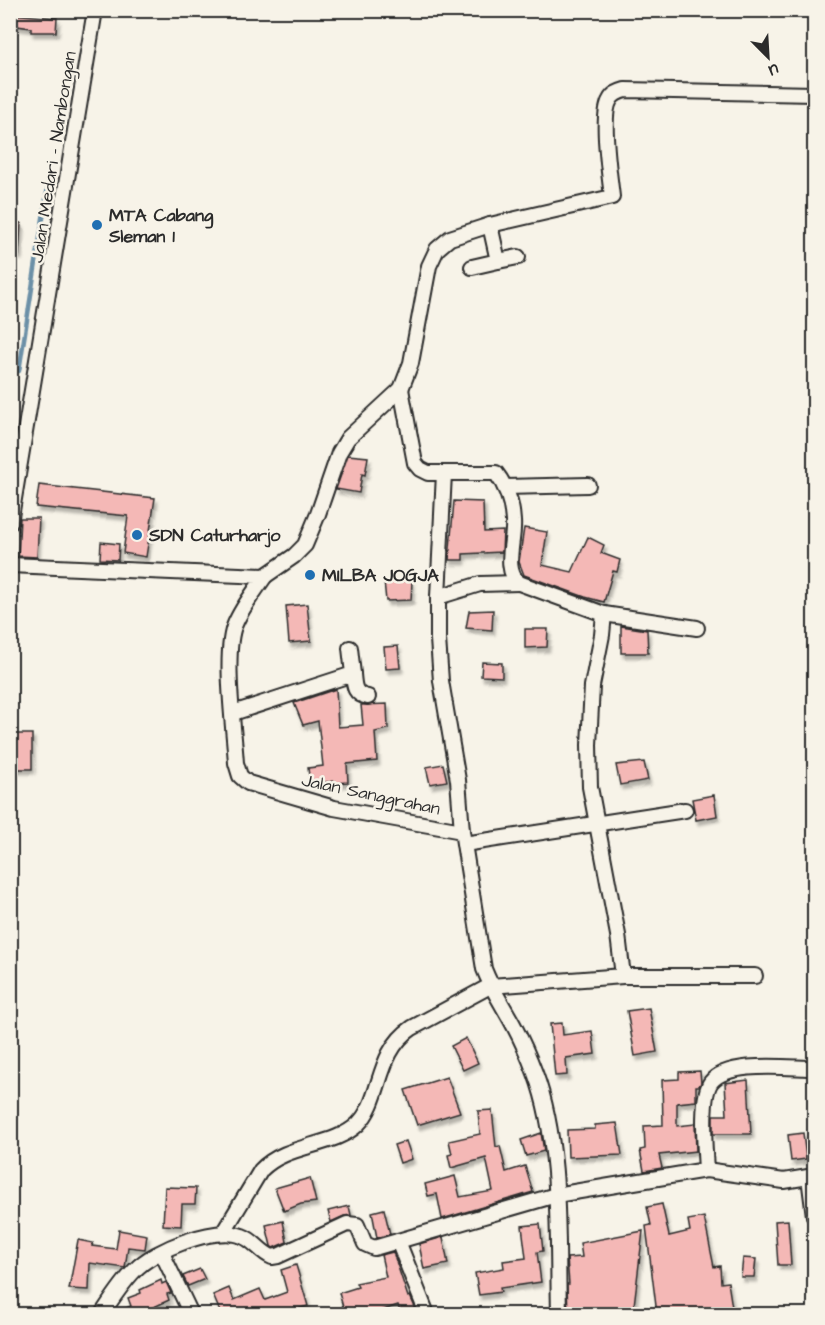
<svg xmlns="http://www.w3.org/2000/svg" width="825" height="1325" font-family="'Architects Daughter',sans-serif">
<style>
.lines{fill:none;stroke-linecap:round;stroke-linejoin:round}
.stream{stroke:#6c90a7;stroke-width:4.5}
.building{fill:#f4b8b6;stroke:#2b2b2b;stroke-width:1.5;filter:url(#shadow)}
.minor-casing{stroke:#2b2b2b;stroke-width:18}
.minor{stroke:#f7f3e8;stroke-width:14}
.poi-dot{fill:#1f6fb2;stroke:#f7f3e8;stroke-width:2}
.labels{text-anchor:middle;stroke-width:5;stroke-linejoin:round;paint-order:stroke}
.street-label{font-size:18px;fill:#2b2b2b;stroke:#f7f3e8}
.poi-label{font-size:18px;font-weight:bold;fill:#2b2b2b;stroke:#f7f3e8;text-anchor:start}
</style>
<defs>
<filter id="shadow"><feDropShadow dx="2.5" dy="4.5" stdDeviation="1.5" flood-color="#0004"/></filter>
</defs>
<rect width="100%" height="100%" fill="#f7f3e8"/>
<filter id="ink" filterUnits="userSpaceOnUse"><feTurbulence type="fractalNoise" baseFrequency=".0167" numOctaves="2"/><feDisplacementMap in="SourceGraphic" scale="12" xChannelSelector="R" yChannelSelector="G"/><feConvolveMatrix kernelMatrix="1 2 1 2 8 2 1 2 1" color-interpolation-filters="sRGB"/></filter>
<g filter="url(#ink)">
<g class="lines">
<polyline class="stream" points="10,370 19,371 49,180"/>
</g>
<g class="building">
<polygon points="10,14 57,18 56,32 31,32 31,28 10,25"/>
<polygon points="10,222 21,223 19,255 10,254"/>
<polygon points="348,455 368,457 365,475 362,474 359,493 336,489"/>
<polygon points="39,485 155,498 146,557 123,553 128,516 36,507"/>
<polygon points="454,501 483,502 484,532 503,531 502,552 463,554 463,560 449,560"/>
<polygon points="20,518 39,518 37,557 18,556"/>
<polygon points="524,528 547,532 542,565 572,572 588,537 604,545 601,553 620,560 617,572 613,571 604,602 585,597 524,575 519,562"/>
<polygon points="101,542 119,544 118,560 100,559"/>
<polygon points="384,581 412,581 411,600 386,601"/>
<polygon points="307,604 311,641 289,643 286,606"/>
<polygon points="493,610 492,630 466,628 469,611"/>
<polygon points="621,626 647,630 648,653 621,653"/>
<polygon points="525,629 548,629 547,647 525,648"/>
<polygon points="398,646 400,668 386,669 384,647"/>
<polygon points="482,662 502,663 502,677 481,676"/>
<polygon points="336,689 338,727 363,725 361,705 387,704 388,729 375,732 377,761 347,764 348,782 335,783 335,781 310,784 308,768 323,766 318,721 303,725 294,703"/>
<rect x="10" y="734" width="22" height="35"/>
<polygon points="644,762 648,780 620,785 616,765"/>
<polygon points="443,764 447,781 430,784 426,767"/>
<polygon points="714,795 717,816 696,820 692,799"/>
<polygon points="649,1008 657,1052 635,1056 627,1011"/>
<polygon points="562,1023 563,1035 592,1031 595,1054 566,1058 567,1075 555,1076 550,1024"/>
<polygon points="466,1038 478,1063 463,1070 451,1046"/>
<polygon points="700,1071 701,1083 699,1086 696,1086 696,1101 677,1103 677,1126 695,1124 696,1151 659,1155 662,1168 644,1171 640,1150 645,1149 644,1126 663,1125 662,1080 679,1079 679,1072"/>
<polygon points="447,1077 460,1112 417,1125 405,1090"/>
<polygon points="748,1080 751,1134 713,1134 713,1115 727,1115 725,1083"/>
<polygon points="492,1110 496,1147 500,1146 506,1172 525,1166 533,1192 442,1219 437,1194 428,1196 425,1184 455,1176 460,1197 493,1191 486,1158 451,1168 448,1155 452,1154 449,1141 480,1134 478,1111"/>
<polygon points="617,1123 622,1155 568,1157 567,1130 595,1129 595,1125"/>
<polygon points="541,1133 544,1151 526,1156 521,1140"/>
<polygon points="803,1133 806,1159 791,1161 788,1135"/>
<polygon points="406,1141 412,1159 400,1163 394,1145"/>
<polygon points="310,1178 316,1202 301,1204 284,1211 275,1188"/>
<polygon points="165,1187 196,1188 195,1204 182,1204 181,1226 163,1225"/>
<polygon points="662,1204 669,1236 690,1231 688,1220 704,1217 714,1267 720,1266 721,1283 728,1282 733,1314 657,1314 646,1226 651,1225 647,1207"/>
<polygon points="349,1206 351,1215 344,1216 331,1222 328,1211"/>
<polygon points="384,1209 390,1234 377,1238 372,1212"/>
<polygon points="788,1220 791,1265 778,1265 775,1221"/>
<polygon points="283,1221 287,1242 273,1248 271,1246 266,1225"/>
<polygon points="540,1224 543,1251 537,1252 541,1282 500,1288 501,1292 479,1295 475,1273 504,1268 503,1261 526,1258 522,1226"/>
<polygon points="119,1230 147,1235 145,1249 128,1247 125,1268 90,1263 89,1290 69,1289 78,1240 93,1243 92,1246 116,1249"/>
<polygon points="643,1231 633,1314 568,1314 567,1284 569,1284 567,1258 582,1257 580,1243"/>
<polygon points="443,1237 448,1264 424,1269 419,1244"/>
<polygon points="393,1252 408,1297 410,1296 418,1314 401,1314 398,1305 372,1314 345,1314 339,1293 358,1287 356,1283 386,1277 381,1255"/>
<polygon points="743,1258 756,1259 754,1277 741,1277"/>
<polygon points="296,1265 308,1306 279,1314 221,1314 213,1295 229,1288 234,1300 260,1289 265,1300 287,1292 281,1270"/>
<polygon points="200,1269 205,1279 188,1286 183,1276"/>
<polygon points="161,1280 162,1284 166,1282 171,1293 167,1294 169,1300 139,1314 112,1314 131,1306 128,1298 141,1293 140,1290"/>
</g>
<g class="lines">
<g class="minor-casing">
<g id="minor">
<polyline points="498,261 518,257"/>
<polyline points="472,267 498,261 490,225"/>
<polyline points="444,473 438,597 438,639 441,681 458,780 462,831"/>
<polyline points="505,487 588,485"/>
<polyline points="10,523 95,10"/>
<path d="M 10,565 L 265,576 C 255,591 242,607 235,624 C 223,651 234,730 236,763 L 240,776 L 248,783 L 334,808 L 462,831 L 484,969 C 492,990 504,1007 514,1026 C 522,1041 529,1057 535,1073 C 562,1145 557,1238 559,1314"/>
<path d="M 265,576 L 294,556 L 305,545 L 318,514 L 339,453 L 348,438 L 401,389 L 411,363 L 429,266 L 437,249 L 450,238 L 490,225 L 612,197 C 610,177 600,116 610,100 C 613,94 618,92 625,90 L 814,94"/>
<polyline points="438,597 480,584 519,583"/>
<polyline points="604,614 697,628"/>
<path d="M 353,674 C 354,686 354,695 368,697"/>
<polyline points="233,713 353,674 350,648"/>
<polyline points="464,844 685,810"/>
<polyline points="623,976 755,976"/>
<polyline points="706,1170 784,1181 814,1176"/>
<polyline points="809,1177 814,1216"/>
<path d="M 223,1233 L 261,1170 C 287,1143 333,1148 358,1124 C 383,1099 375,1053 412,1028 L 490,986 L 623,976 L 618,935 L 590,787 L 589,745 L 592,686 L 602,635 L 604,614 L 519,583 C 502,569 515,540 513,521 C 512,503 506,486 496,473 L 428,473 L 420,469 L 415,463 L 401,389"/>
<polyline points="398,1241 427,1314"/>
<polyline points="162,1253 191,1314"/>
<path d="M 102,1314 C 112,1299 122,1283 135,1270 C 154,1250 215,1225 242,1236 C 254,1240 260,1252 272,1257 L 278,1256 L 347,1224 L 357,1225 L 365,1244 L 374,1248 L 556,1195 L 706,1170 C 705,1150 700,1097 711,1082 C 728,1060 789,1068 814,1068"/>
</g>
</g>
<use href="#minor" class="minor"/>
</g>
</g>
<g class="poi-dot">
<circle cx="97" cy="225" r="6"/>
<circle cx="137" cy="535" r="6"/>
<circle cx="310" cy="575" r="6"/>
</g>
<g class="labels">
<g class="street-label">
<text transform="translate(53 157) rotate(-81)" y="6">Jalan Medari - Nambongan</text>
<text transform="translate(371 794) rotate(12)" y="6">Jalan Sanggrahan</text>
</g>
<g class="poi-label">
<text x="109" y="221">MTA Cabang<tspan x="109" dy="21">Sleman 1</tspan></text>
<text x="149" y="541">SDN Caturharjo</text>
<text x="322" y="581">MILBA JOGJA</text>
</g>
</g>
<rect width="825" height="1325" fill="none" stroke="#f7f3e8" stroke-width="36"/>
<rect x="18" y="18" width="789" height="1289" fill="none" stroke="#2b2b2b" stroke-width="2" filter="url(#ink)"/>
<g transform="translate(768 57) rotate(156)" stroke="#f7f3e8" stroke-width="4.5" paint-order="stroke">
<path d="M0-4.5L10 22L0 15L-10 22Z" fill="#2b2b2b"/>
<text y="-9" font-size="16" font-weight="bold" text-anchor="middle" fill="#2b2b2b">U</text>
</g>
</svg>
